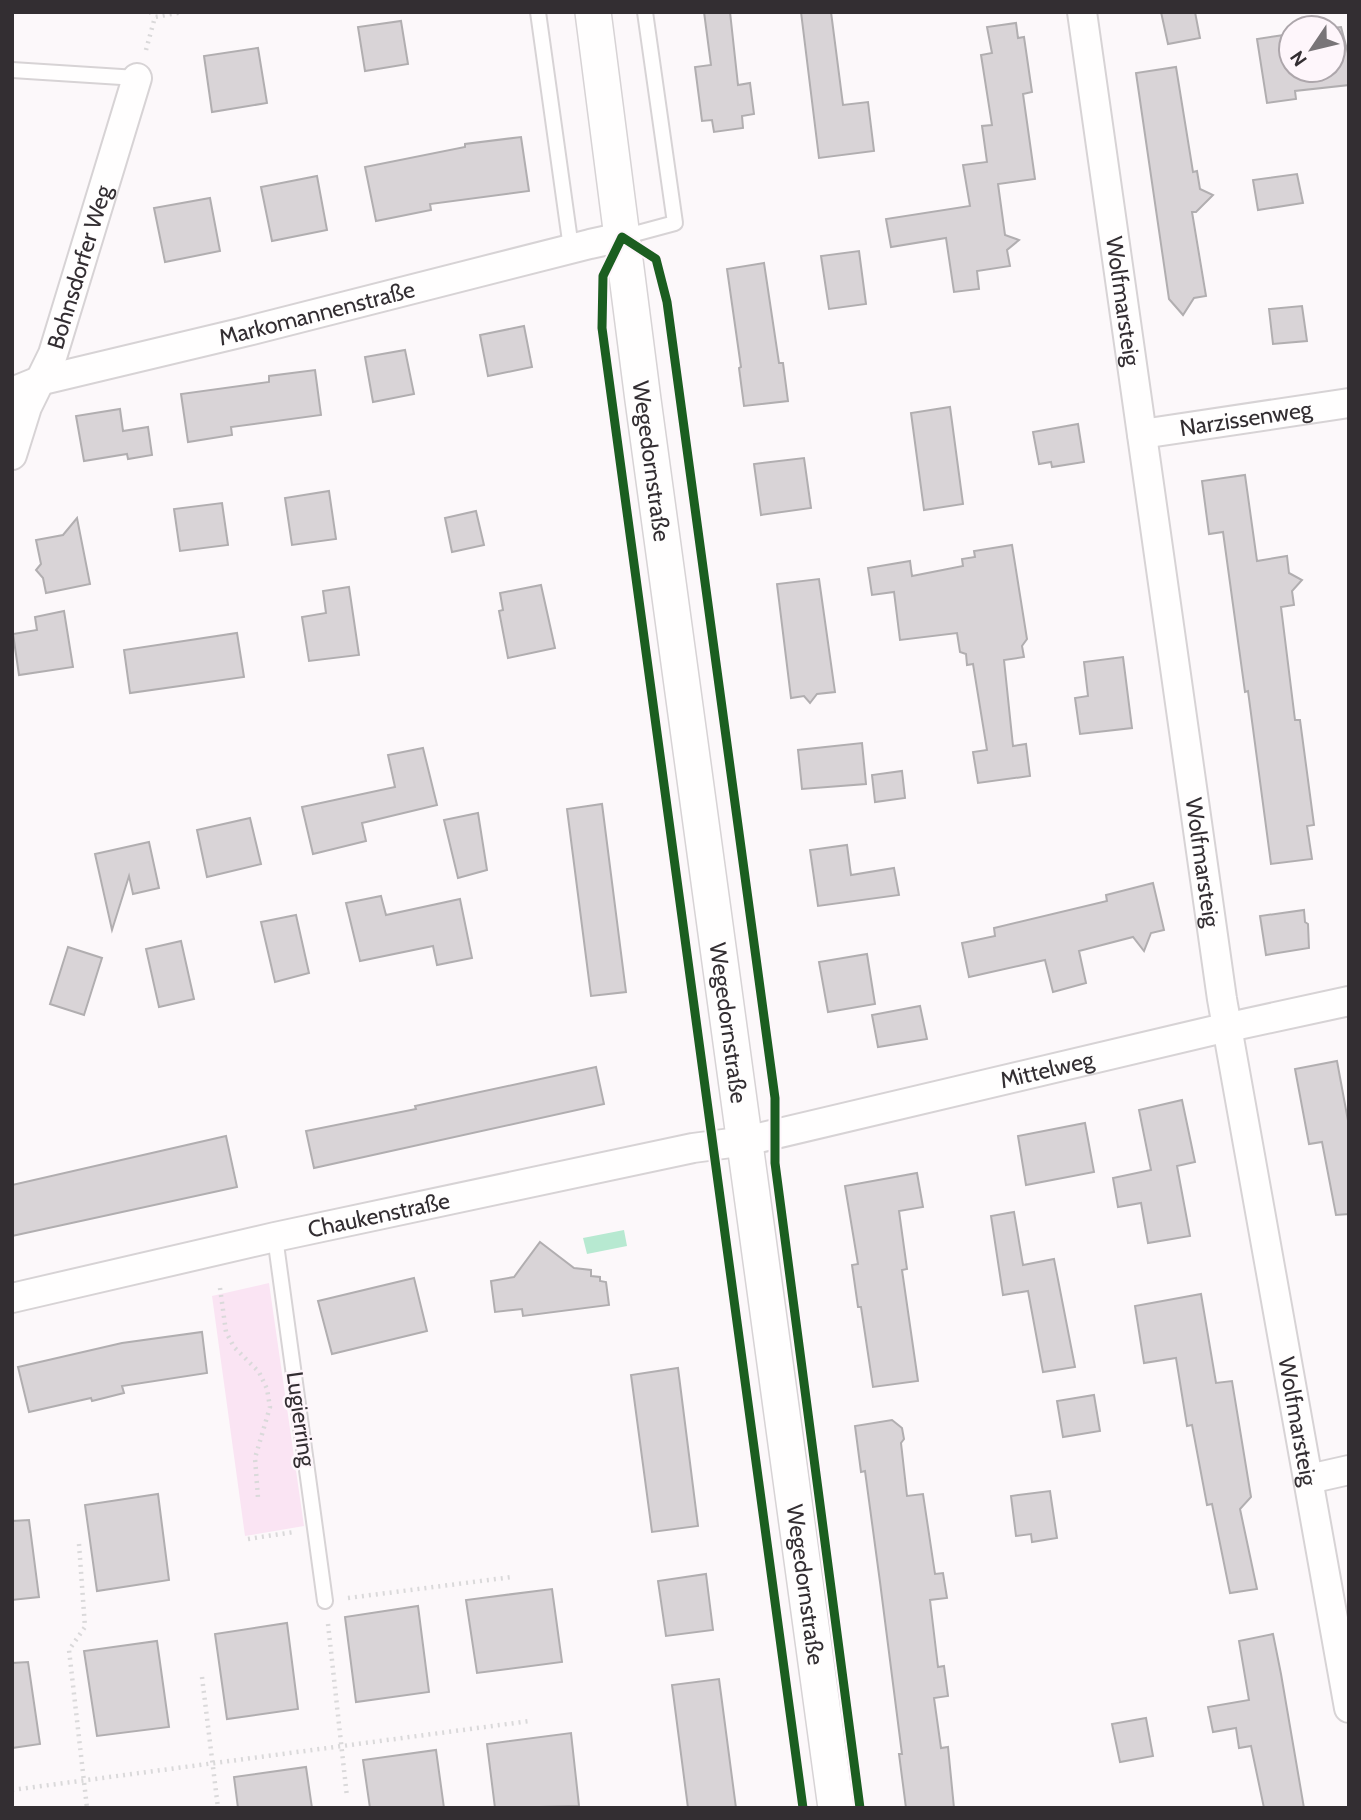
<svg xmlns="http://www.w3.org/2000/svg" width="1361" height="1820" font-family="Cabin,sans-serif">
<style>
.green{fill:#fae4f3}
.water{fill:#b7e9d1}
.building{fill:#d9d4d7;stroke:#b1aeb0;stroke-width:2}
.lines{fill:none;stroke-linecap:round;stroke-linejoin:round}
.service-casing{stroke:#d7d3d5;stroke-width:18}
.minor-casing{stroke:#d7d3d5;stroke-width:32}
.tertiary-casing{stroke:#d7d3d5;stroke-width:38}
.path{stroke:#dad9da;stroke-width:4.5;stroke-dasharray:2 5;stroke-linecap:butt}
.service{stroke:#fffefe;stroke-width:14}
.minor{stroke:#fffefe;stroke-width:28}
.tertiary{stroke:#fffefe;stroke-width:35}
.cycleway-casing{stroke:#fef6fb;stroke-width:13}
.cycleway{stroke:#1b5e20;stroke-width:9}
.labels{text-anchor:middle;stroke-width:5;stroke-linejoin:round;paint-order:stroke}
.street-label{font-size:23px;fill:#332e32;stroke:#fef6fb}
</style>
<rect width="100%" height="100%" fill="#fcf8fa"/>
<polygon class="green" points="269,1283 304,1526 245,1536 212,1296"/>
<polygon class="water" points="624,1230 627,1246 587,1254 583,1238"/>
<g class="building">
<polygon points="704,12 730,12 738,85 750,83 754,114 742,116 743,128 714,132 712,120 702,121 695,67 711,65"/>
<polygon points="801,12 831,12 843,105 868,102 874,151 819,158"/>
<polygon points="1161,12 1195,12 1200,38 1168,44"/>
<polygon points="401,21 408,64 365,71 358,27"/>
<polygon points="1016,23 1018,38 1024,37 1032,92 1023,94 1035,179 998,184 1005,235 1019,240 1007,250 1010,266 977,271 979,289 954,292 946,238 891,247 886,219 970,206 963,165 987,162 982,126 992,125 981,55 992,53 987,27"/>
<polygon points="1341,27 1349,57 1349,85 1295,91 1296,99 1267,103 1257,39 1291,34 1291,70 1333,70 1332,28"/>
<polygon points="258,48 267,103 212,112 204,56"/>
<polygon points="1176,67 1193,172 1197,171 1200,189 1213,195 1196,212 1192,212 1206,296 1194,298 1183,315 1169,299 1136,73"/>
<polygon points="521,137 529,191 430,204 431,210 376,221 365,167 465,147 465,144"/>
<polygon points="1297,174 1303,203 1258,210 1253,180"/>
<polygon points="317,176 327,230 272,241 261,187"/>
<polygon points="210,198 220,251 165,262 154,208"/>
<polygon points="859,251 866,304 829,309 821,256"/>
<polygon points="764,263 779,363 783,363 788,401 744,406 739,368 741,367 727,269"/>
<polygon points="1302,306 1307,341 1273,344 1269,309"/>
<polygon points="524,326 532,367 488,376 480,335"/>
<polygon points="405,350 414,394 373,402 365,357"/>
<polygon points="315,370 321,415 231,427 232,435 188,442 181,394 269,382 269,376"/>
<polygon points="950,407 963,504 924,510 911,413"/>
<polygon points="120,409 123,431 148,427 152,455 128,459 127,454 84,461 76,416"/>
<polygon points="1078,424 1084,462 1052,467 1051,462 1039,464 1033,432"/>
<polygon points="804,458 811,508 761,515 754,464"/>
<polygon points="1245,475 1257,561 1287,556 1289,573 1302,580 1292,591 1294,605 1281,607 1295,720 1300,720 1314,825 1307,826 1312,859 1271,864 1248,691 1245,692 1223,532 1209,534 1202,481"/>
<polygon points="329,491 336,539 292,545 285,498"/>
<polygon points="222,503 228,545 180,551 174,509"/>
<polygon points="476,511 484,545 452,552 445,518"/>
<polygon points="77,518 90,584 46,593 43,578 36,570 41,564 36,540 63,535"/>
<polygon points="1012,545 1027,639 1022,646 1024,657 1004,660 1013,746 1026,744 1030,776 978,783 973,752 987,750 973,664 967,665 966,654 960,652 957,633 900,640 894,592 872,595 868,568 910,561 912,576 963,566 962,559 975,557 974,551"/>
<polygon points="819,579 835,692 817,694 810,703 804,696 791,698 777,584"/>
<polygon points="541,585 555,648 508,658 499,611 503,610 500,593"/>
<polygon points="349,587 359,655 309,661 302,617 326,613 323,591"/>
<polygon points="64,611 73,667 19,675 13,634 37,630 35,617"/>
<polygon points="237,633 244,677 130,693 124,650"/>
<polygon points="1123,657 1132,728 1080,734 1075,698 1088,696 1084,662"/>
<polygon points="862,743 866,784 802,789 798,750"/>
<polygon points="423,748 437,805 362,823 366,841 313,854 302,807 395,787 388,755"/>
<polygon points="902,771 905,798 875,802 872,775"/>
<polygon points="602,804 626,992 591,996 567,809"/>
<polygon points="478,813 487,870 458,878 444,820"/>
<polygon points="250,818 261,864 207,877 197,830"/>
<polygon points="149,842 159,888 133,894 129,876 112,930 95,854"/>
<polygon points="847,845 851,875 894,868 899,895 818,906 810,850"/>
<polygon points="1153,883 1164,930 1151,933 1144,951 1133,937 1079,951 1086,983 1053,992 1045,960 969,977 962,943 995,936 994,928 1107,901 1106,895"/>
<polygon points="381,896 386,915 460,899 472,958 437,965 433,946 360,961 346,903"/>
<polygon points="1304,910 1305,922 1308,924 1309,948 1266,955 1260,916"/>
<polygon points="296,915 309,973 275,982 261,922"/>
<polygon points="181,941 194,999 159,1007 146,949"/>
<polygon points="68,947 102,958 84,1015 50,1004"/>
<polygon points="867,954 875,1004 828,1012 819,962"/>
<polygon points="920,1006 927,1039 878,1047 872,1015"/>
<polygon points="1337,1061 1349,1126 1349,1214 1336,1215 1322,1142 1309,1144 1295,1069"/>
<polygon points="596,1067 604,1104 314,1168 306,1131 416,1109 415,1106"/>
<polygon points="1182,1100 1195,1162 1177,1166 1190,1236 1148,1243 1141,1203 1118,1207 1113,1178 1151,1170 1139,1110"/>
<polygon points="1085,1123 1094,1172 1026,1185 1018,1136"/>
<polygon points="226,1136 237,1187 12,1236 12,1185"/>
<polygon points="917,1173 923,1207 899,1211 907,1269 902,1270 918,1381 873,1387 861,1307 858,1307 852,1265 858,1264 845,1186"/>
<polygon points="1014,1212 1023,1265 1054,1259 1075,1367 1043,1372 1028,1291 1003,1295 991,1216"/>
<polygon points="540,1242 574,1268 591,1270 591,1276 600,1277 600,1281 606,1282 609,1305 523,1316 522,1309 495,1312 491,1281 514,1277"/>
<polygon points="414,1278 427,1331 332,1354 318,1301"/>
<polygon points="1201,1294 1216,1383 1232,1381 1251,1497 1240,1509 1257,1589 1230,1593 1212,1504 1207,1505 1192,1425 1187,1426 1176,1358 1144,1363 1135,1306"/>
<polygon points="202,1332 207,1373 122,1386 124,1393 92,1401 91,1398 29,1412 18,1367 122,1343"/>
<polygon points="678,1368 698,1526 652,1532 631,1375"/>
<polygon points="1094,1395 1100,1431 1063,1437 1057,1401"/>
<polygon points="892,1420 902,1428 904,1439 901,1443 907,1496 923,1494 935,1574 943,1573 947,1598 930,1600 938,1667 944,1666 948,1696 934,1698 941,1748 948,1747 954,1808 906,1808 899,1754 902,1754 880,1582 865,1471 861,1472 855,1426"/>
<polygon points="1050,1491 1057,1538 1032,1542 1031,1534 1016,1536 1011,1496"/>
<polygon points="158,1494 169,1580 97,1591 85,1505"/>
<polygon points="29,1520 39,1597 12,1600 12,1521"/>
<polygon points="706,1574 713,1630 666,1636 658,1581"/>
<polygon points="552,1589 562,1662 477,1673 466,1600"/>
<polygon points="418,1606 429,1692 356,1702 345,1617"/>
<polygon points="287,1623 298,1709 227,1719 215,1634"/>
<polygon points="1273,1634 1281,1674 1304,1808 1264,1808 1251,1746 1239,1748 1236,1728 1213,1732 1208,1707 1249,1700 1239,1641"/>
<polygon points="157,1641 169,1727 97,1736 84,1651"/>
<polygon points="28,1662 40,1744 12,1748 12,1663"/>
<polygon points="719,1679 736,1808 688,1808 672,1685"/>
<polygon points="1146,1718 1153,1756 1120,1762 1112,1724"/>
<polygon points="571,1733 579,1806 495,1808 487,1744"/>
<polygon points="436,1750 444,1808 370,1808 363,1760"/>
<polygon points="306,1767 312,1808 238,1808 234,1777"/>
</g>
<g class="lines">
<g class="service-casing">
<g id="service">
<polyline points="538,12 571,248"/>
<polyline points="12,70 137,78"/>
<polyline points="623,237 675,223 645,12"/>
<polyline points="275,1237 325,1601"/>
</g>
</g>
<g class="minor-casing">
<g id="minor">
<path id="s1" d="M 1082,12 L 1222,999 L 1349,1708"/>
<path id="s2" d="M 12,392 L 39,381 L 240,333 L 590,244 L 622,237"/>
<path id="s3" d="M 1142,434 L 1349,403"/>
<path id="s4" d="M 12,455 L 27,407 L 53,354 L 137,78"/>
<path id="s5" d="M 12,1298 L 275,1237 L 693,1148 L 746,1141 L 1211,1031 L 1349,1001"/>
<polyline points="1309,1479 1349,1470"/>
</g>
</g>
<g class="tertiary-casing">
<g id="tertiary">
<path id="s6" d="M 593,12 L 643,400 L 836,1808"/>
</g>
</g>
<g class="path">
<polyline points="150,12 155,17"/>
<polyline points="146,50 155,17 183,12"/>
<polyline points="220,1288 226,1332 234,1347 259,1372 267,1389 270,1407 255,1458 258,1498"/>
<polyline points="248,1539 294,1532"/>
<polyline points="79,1544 85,1627 69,1650 87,1808"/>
<polyline points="348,1598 512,1577"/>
<polyline points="328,1624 347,1797"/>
<polyline points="202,1677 218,1808"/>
<polyline points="12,1790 530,1721"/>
</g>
<use href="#service" class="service"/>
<use href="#minor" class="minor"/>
<use href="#tertiary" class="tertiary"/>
<g class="cycleway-casing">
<polyline id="cycleway" points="803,1808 602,328 603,276 622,237 656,259 667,302 775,1098 775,1163 860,1808"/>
</g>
<use href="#cycleway" class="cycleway"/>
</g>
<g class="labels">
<g class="street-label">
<text dy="8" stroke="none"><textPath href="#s4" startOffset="200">Bohnsdorfer Weg</textPath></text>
<text dy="8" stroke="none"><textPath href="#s1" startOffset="292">Wolfmarsteig</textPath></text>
<text dy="8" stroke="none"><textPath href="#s2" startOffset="315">Markomannenstraße</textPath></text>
<text dy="8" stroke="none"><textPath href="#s3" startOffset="105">Narzissenweg</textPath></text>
<text dy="8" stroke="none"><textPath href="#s6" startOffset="453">Wegedornstraße</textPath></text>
<text dy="8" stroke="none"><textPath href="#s1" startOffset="859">Wolfmarsteig</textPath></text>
<text dy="8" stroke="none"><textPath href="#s6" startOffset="1020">Wegedornstraße</textPath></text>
<text dy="8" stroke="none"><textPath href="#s5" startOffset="1060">Mittelweg</textPath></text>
<text dy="8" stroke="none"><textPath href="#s5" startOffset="376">Chaukenstraße</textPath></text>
<text transform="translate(301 1419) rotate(82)" y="8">Lugierring</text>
<text dy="8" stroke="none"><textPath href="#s1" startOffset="1426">Wolfmarsteig</textPath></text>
<text dy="8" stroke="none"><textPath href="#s6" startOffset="1587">Wegedornstraße</textPath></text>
</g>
</g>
<rect width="1361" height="1820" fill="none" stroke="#332e32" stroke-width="28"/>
<g transform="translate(1312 49) rotate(235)"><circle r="33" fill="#fef6fb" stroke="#ada6ab" stroke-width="2"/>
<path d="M0-5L12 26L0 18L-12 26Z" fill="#797578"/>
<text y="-10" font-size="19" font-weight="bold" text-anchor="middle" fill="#332e32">N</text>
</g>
</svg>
